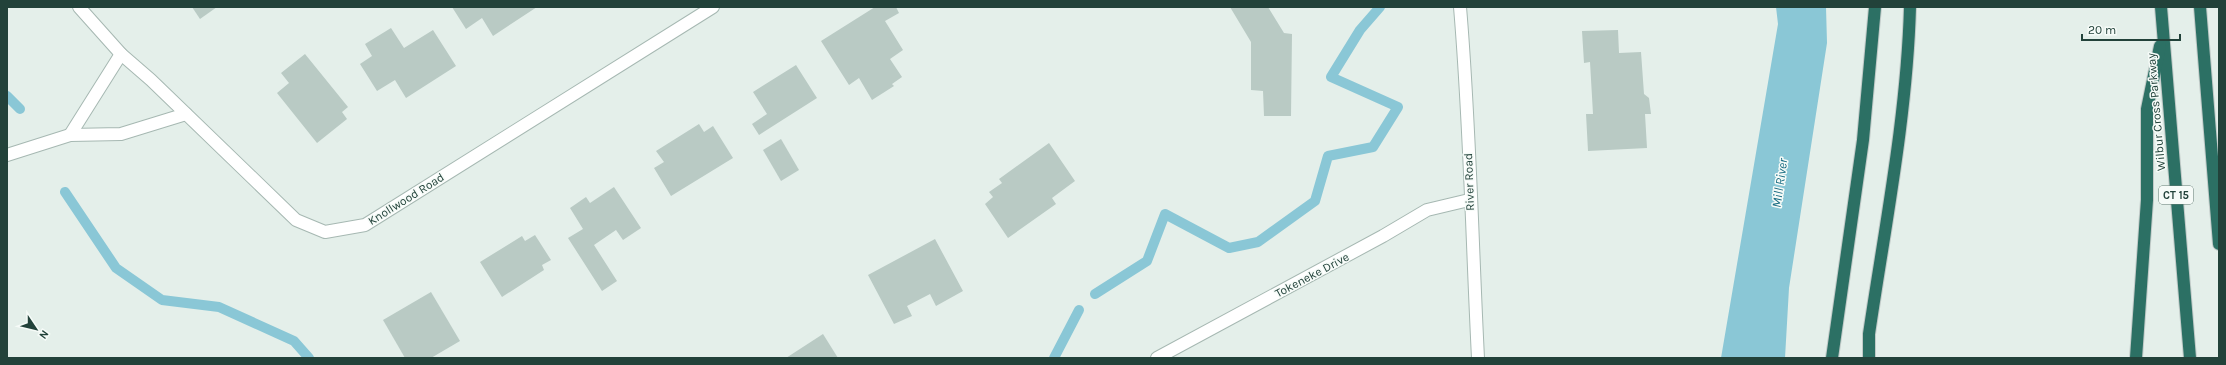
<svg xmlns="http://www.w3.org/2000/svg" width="2226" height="365" font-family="Karla,sans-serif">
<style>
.water{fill:#8ac7d6}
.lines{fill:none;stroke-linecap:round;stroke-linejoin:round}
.stream{stroke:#8ac7d6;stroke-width:10}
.building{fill:#b9cac4}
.street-casing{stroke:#a6b8b2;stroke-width:14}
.highway-casing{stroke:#c1cac8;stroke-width:14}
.street{stroke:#fff;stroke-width:12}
.highway{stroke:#2c7064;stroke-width:12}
.labels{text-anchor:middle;stroke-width:3;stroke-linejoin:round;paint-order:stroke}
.shield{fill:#f6fbf8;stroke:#627a73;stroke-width:1}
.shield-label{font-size:11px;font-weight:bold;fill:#22423a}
.street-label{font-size:12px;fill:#22423a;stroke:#f6fbf8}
.water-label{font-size:13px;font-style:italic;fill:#186c82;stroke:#f6fbf8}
</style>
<rect width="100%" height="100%" fill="#e4efea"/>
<polygon class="water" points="1776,7 1826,7 1827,43 1789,288 1785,358 1721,358 1778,24"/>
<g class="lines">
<g class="stream">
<polyline points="7,96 20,109"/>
<polyline points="65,192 116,268 162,300 219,307 294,341 309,358"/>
<polyline points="1095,294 1147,261 1165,214 1229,248 1258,242 1315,201 1328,156 1373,147 1398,107 1331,77 1360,30 1380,7"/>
<polyline points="1054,358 1079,310"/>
</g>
</g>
<g class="building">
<polygon points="192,7 217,7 200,19"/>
<polygon points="452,7 537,7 493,36 482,18 466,29"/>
<polygon points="875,7 896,7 899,13 885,21 903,50 890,59 902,77 892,84 894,86 872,100 859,78 849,85 821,41"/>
<polygon points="1230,7 1268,7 1284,33 1292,34 1291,116 1264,116 1263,91 1251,90 1251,42"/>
<polygon points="391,28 404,48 433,30 456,66 406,98 395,80 377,91 360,64 372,56 365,44"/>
<polygon points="1618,30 1619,53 1641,52 1644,94 1649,98 1651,114 1645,114 1647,148 1588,151 1586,114 1593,114 1590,62 1584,63 1582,31"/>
<polygon points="305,54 348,107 342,112 347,119 317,143 277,93 289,83 281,73"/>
<polygon points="796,65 817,98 759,135 752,124 767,114 753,92"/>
<polygon points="699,124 704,132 713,126 733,158 671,196 654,168 664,162 656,151"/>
<polygon points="781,139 799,170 781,181 763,150"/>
<polygon points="1049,143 1075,181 1052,198 1056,204 1008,238 985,204 993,197 989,192 1002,183 999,179"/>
<polygon points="614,187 641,228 623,240 616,230 594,245 617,281 602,291 568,238 583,229 570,208 586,197 590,203"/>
<polygon points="535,235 551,260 542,265 544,270 502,297 480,262 522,236 525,241"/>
<polygon points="935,239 963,291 936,306 930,294 907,306 912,316 894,324 868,275"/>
<polygon points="431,292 460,341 431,358 405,358 383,320"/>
<polygon points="823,334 838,358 786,358"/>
</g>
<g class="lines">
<g class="street-casing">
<g id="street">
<polyline points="79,7 121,54 151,80 296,220 325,232 365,225 713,7"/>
<path d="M 1460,7 C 1470,124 1472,241 1478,358"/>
<polyline points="70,135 121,54"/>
<polyline points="7,155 70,135 121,134 186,114"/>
<polyline points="1157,358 1383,236 1427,210 1469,200"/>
</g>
</g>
<g class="highway-casing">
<g id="highway">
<polyline points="2161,7 2190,358"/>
<polyline points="2200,7 2219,244"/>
<polyline points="1832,358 1863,140 1875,7"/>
<path d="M 1869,358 L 1869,334 C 1885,226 1907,116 1910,7"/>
<polyline points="2136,358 2147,200 2147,109 2160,46"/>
</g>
</g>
<use href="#street" class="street"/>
<use href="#highway" class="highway"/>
</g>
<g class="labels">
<rect class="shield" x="2159" y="186" width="34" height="18" rx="3"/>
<g class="shield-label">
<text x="2176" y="199">CT 15</text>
</g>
<g class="street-label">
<text transform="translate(2156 112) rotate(-95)" y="4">Wilbur Cross Parkway</text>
<text transform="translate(1469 182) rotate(-92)" y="4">River Road</text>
<text transform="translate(406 199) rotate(-32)" y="4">Knollwood Road</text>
<text transform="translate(1312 275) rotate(-28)" y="4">Tokeneke Drive</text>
</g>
<g class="water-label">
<text transform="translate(1779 183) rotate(-82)" y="5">Mill River</text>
</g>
</g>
<rect width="2226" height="365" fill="none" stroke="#22423a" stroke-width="16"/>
<g transform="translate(36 329) rotate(125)" stroke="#f6fbf8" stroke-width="3" paint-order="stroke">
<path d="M0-3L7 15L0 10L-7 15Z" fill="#22423a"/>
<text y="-6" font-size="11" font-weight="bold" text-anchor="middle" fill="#22423a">N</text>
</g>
<path d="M2082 34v6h98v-6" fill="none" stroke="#22423a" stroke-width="2"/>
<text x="2088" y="34" font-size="12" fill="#22423a" stroke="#f6fbf8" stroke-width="3" paint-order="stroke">20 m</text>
</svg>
